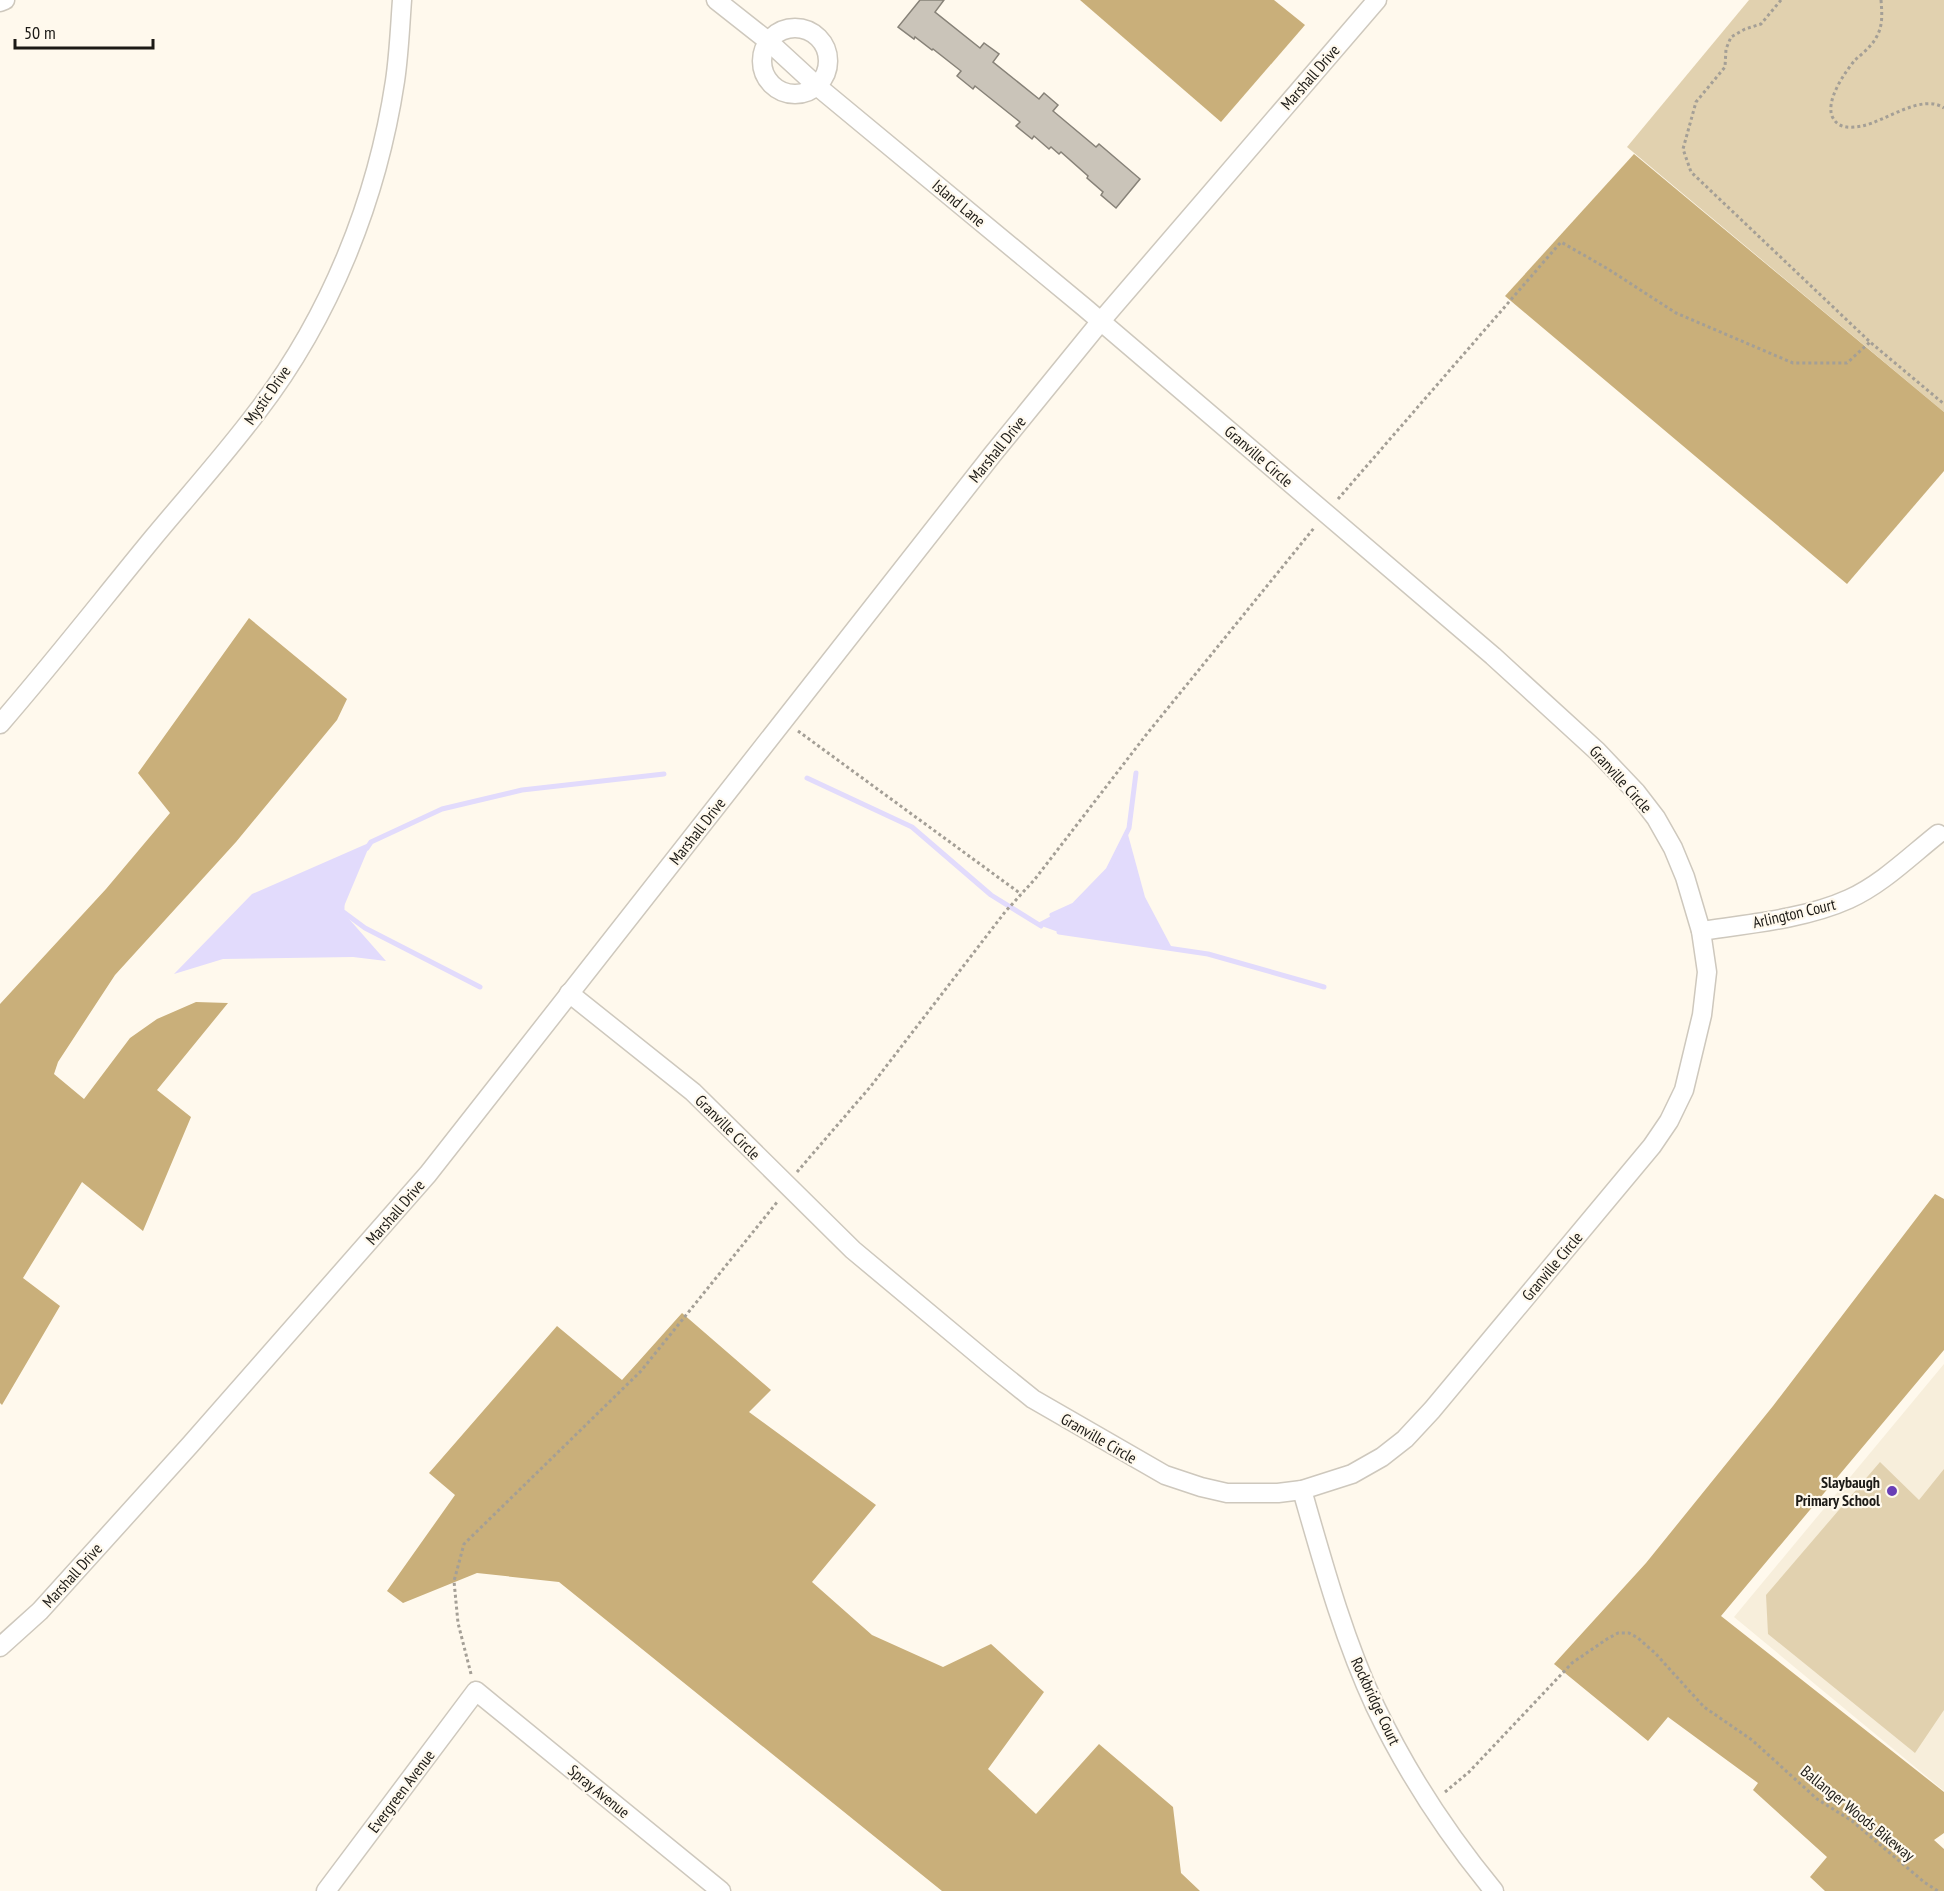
<svg xmlns="http://www.w3.org/2000/svg" width="1944" height="1891" font-family="'PT Sans Narrow',sans-serif">
<style>
.built{fill:#f7eedb}
.green{fill:#e1d1af}
.forest{fill:#c9af7a}
.water{fill:#e2dbfc}
.lines{fill:none;stroke-linecap:round;stroke-linejoin:round}
.stream{stroke:#e2dbfc;stroke-width:5}
.building{fill:#cac4b9;stroke:#878278;stroke-width:1.5}
.minor-casing{stroke:#cec8bd;stroke-width:21}
.path{stroke:#a49f96;stroke-width:3;stroke-dasharray:3 3;stroke-linecap:butt}
.minor{stroke:#fff;stroke-width:18}
.poi-dot{fill:#693eb6;stroke:#fff9ed;stroke-width:2}
.labels{text-anchor:middle;stroke-width:4.5;stroke-linejoin:round;paint-order:stroke}
.street-label{font-size:16px;fill:#1c1a16;stroke:#fff9ed}
.poi-label{font-size:16px;font-weight:bold;fill:#1c1a16;stroke:#fff9ed;text-anchor:end}
</style>
<rect width="100%" height="100%" fill="#fff9ed"/>
<polygon class="built" points="1944,1364 1944,1791 1734,1617"/>
<g class="green">
<polygon points="1749,0 1944,0 1944,412 1627,147"/>
<polygon points="1880,1462 1919,1500 1944,1469 1944,1710 1915,1753 1768,1634 1766,1595"/>
</g>
<g class="forest">
<polygon points="1080,0 1274,0 1305,25 1221,122"/>
<polygon points="1634,154 1944,412 1944,471 1847,584 1505,296"/>
<polygon points="249,618 347,699 337,720 236,842 115,975 58,1062 54,1074 84,1099 130,1038 157,1019 196,1002 228,1003 157,1090 191,1117 143,1231 82,1182 23,1278 60,1306 2,1405 0,1403 0,1004 106,889 170,813 138,773"/>
<polygon points="1935,1194 1944,1199 1944,1350 1721,1616 1944,1792 1944,1833 1934,1840 1944,1849 1944,1891 1825,1891 1810,1877 1827,1857 1753,1790 1758,1783 1668,1717 1648,1741 1554,1664 1646,1563 1773,1406"/>
<polygon points="682,1313 771,1390 749,1412 876,1505 812,1582 872,1635 943,1667 991,1644 1044,1692 988,1769 1036,1814 1099,1744 1173,1807 1181,1873 1200,1891 942,1891 559,1582 477,1573 403,1603 387,1591 455,1495 429,1473 557,1326 622,1380"/>
</g>
<g class="water">
<polygon points="1127,831 1145,897 1172,948 1064,934 1036,924 1074,904 1108,870"/>
<polygon points="371,842 342,911 386,961 353,957 223,959 174,974 252,894"/>
</g>
<g class="lines">
<g class="stream">
<polyline points="807,778 912,827 991,895 1041,926"/>
<polyline points="367,848 371,842 442,809 522,790 664,774"/>
<polyline points="342,904 342,911 365,928 480,987"/>
<polyline points="1052,915 1074,905 1108,870 1129,828 1136,773"/>
<polyline points="1059,932 1208,954 1324,987"/>
</g>
</g>
<polygon class="building" points="920,0 944,0 935,12 980,48 984,43 999,54 993,62 1039,99 1044,93 1058,105 1053,111 1096,147 1099,144 1140,179 1116,208 1101,195 1103,192 1087,178 1088,176 1061,152 1059,154 1051,147 1049,149 1034,136 1032,139 1016,126 1020,122 975,86 973,89 957,76 961,71 933,49 932,50 915,37 914,39 898,27"/>
<g class="lines">
<g class="minor-casing">
<g id="minor">
<polyline points="0,2 5,0"/>
<circle cx="795" cy="61" r="33"/>
<path d="M 0,724 C 53,663 102,600 153,538 C 187,497 224,456 257,412 C 330,317 377,200 395,81 C 399,54 400,27 402,0"/>
<path d="M 1701,931 C 1748,924 1805,919 1849,899 C 1882,884 1909,857 1938,834"/>
<polyline points="569,993 693,1092 853,1250 992,1366 1033,1399 1165,1475 1201,1487 1227,1493 1278,1493 1302,1490 1352,1474 1382,1457 1405,1439 1432,1410 1652,1146 1669,1121 1684,1090 1702,1015 1707,972 1701,931 1685,877 1673,848 1656,818 1636,792 1597,751 1493,656 1084,307 817,86 768,41 716,0"/>
<path d="M 1302,1490 C 1323,1563 1343,1637 1375,1706 C 1407,1773 1447,1834 1494,1891"/>
<polyline points="0,1647 40,1611 190,1445 428,1174 992,455 1101,321 1377,0"/>
<polyline points="326,1891 476,1691 721,1891"/>
</g>
</g>
<g class="path">
<polyline points="1781,0 1761,24 1745,29 1731,37 1726,49 1725,67 1696,102 1683,149 1691,172 1870,342 1944,404"/>
<path d="M 1881,0 C 1882,13 1883,25 1877,36 C 1872,46 1863,53 1855,60 C 1845,72 1824,102 1833,118 C 1839,129 1851,128 1862,126 C 1886,121 1922,93 1944,108"/>
<polyline points="1338,499 1561,242 1608,269 1676,313 1793,363 1847,363 1870,342"/>
<polyline points="798,731 1021,894"/>
<polyline points="797,1172 871,1086 1005,912 1035,879 1146,735 1314,528"/>
<polyline points="471,1674 458,1623 454,1581 464,1544 641,1371 778,1201"/>
<polyline points="1445,1792 1469,1772 1572,1663 1607,1639 1618,1633 1629,1633 1638,1638 1655,1653 1704,1707 1752,1740 1817,1799 1852,1821 1924,1882 1938,1891"/>
</g>
<use href="#minor" class="minor"/>
</g>
<circle class="poi-dot" cx="1892" cy="1491" r="6"/>
<g class="labels">
<g class="street-label">
<text transform="translate(1310 77) rotate(-49)" y="6">Marshall Drive</text>
<text transform="translate(959 203) rotate(40)" y="6">Island Lane</text>
<text transform="translate(267 395) rotate(-55)" y="6">Mystic Drive</text>
<text transform="translate(997 449) rotate(-51)" y="6">Marshall Drive</text>
<text transform="translate(1259 456) rotate(41)" y="6">Granville Circle</text>
<text transform="translate(1621 779) rotate(48)" y="6">Granville Circle</text>
<text transform="translate(697 831) rotate(-52)" y="6">Marshall Drive</text>
<text transform="translate(1794 913) rotate(-13)" y="6">Arlington Court</text>
<text transform="translate(728 1127) rotate(45)" y="6">Granville Circle</text>
<text transform="translate(395 1212) rotate(-49)" y="6">Marshall Drive</text>
<text transform="translate(1552 1266) rotate(-50)" y="6">Granville Circle</text>
<text transform="translate(1099 1438) rotate(30)" y="6">Granville Circle</text>
<text transform="translate(72 1575) rotate(-48)" y="6">Marshall Drive</text>
<text transform="translate(1376 1701) rotate(65)" y="6">Rockbridge Court</text>
<text transform="translate(401 1791) rotate(-53)" y="6">Evergreen Avenue</text>
<text transform="translate(599 1791) rotate(39)" y="6">Spray Avenue</text>
<text transform="translate(1858 1813) rotate(39)" y="6">Ballanger Woods Bikeway</text>
</g>
<g class="poi-label">
<text x="1880" y="1488">Slaybaugh<tspan x="1880" dy="18">Primary School</tspan></text>
</g>
</g>
<path d="M15 39v9h138v-9" fill="none" stroke="#1c1a16" stroke-width="3"/>
<text x="24" y="39" font-size="18" fill="#1c1a16" stroke="#fff9ed" stroke-width="4.5" paint-order="stroke">50 m</text>
</svg>
